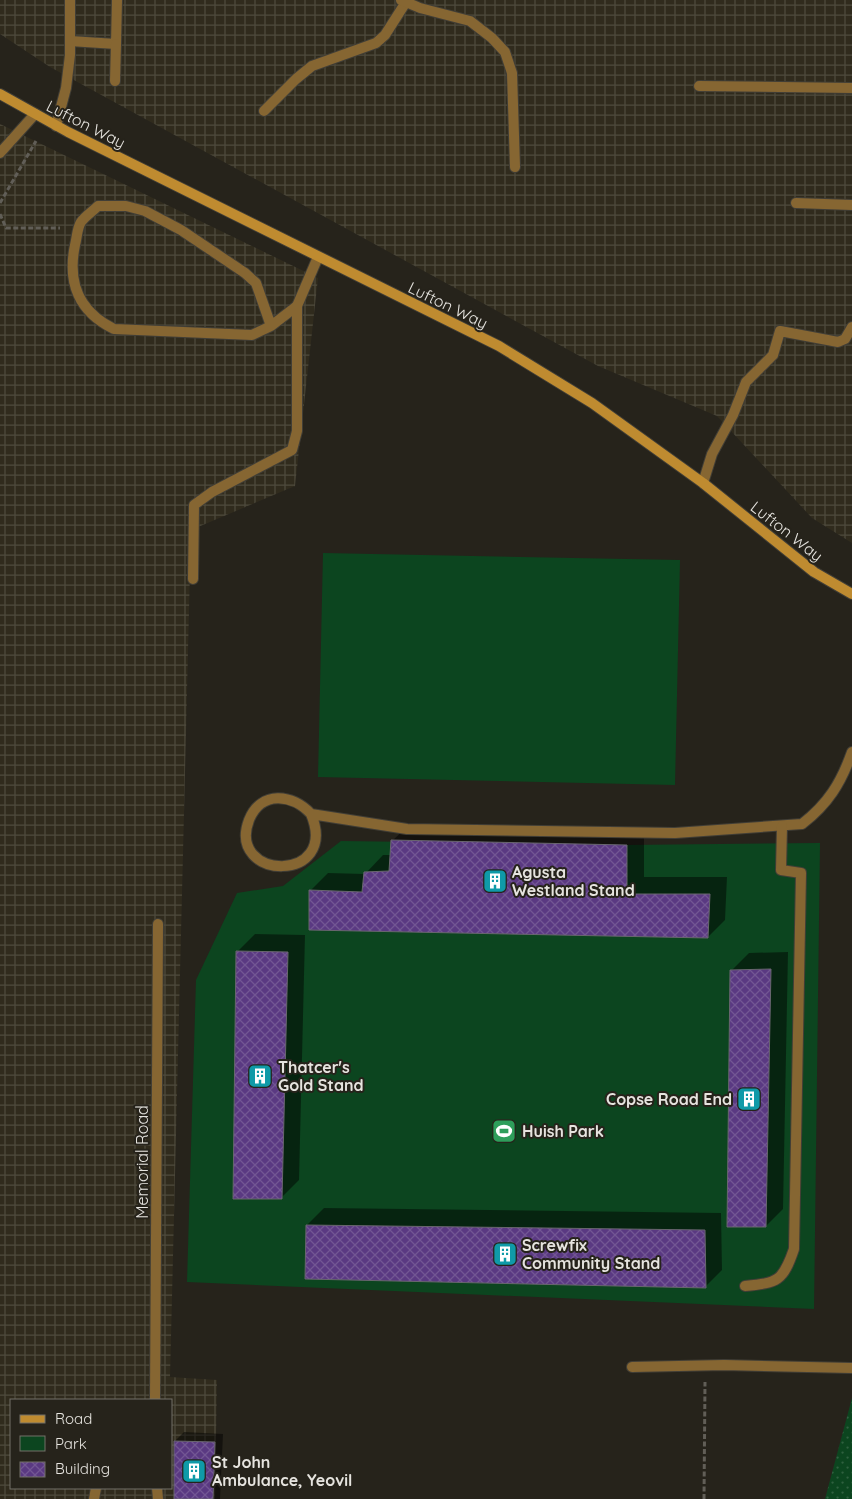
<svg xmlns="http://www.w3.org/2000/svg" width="852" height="1499" font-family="Quicksand,sans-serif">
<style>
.industrial{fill:url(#industrial-grid);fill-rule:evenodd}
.green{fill:#0c451f}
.park{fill:url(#park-dots)}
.shadow{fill:#0007}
.building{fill:url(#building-cross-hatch);stroke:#69666f}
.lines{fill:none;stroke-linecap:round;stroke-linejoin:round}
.lane-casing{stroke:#413e36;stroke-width:12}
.street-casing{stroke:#413e36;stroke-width:12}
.secondary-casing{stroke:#413e36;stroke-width:12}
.path{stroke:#615e57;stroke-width:3;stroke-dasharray:5 2.5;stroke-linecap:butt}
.lane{stroke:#866632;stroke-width:10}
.street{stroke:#866632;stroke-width:10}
.secondary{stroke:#bf8b30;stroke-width:10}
.labels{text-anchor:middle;stroke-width:4;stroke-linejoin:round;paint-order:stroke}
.street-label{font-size:16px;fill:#e6e4df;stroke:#26231b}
.poi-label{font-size:16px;font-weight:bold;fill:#e6e4df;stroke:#26231b;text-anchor:start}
</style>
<defs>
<pattern id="industrial-grid" width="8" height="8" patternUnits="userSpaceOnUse" patternTransform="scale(1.25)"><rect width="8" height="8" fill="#302b1d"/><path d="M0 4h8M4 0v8" fill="none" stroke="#4e4a3d"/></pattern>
<pattern id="park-dots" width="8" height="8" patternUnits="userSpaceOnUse" patternTransform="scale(1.25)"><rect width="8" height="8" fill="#0c451f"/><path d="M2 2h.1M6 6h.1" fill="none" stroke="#2f603f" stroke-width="1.8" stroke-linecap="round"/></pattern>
<pattern id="building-cross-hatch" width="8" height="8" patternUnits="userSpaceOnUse" patternTransform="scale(1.25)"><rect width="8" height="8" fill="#5a3982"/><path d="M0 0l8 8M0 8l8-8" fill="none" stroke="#725693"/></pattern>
</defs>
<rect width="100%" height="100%" fill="#26231b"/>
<g class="industrial">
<polygon points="0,0 852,0 852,543 812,518 717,416 598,366 50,67 0,34"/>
<path d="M 0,124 L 318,278 L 295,486 L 191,530 L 170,1377 L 217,1380 L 215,1499 L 0,1499 ZM 11,1400 L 171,1400 L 171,1488 L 11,1488 Z"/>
</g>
<g class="green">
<polygon points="323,553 680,560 675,785 318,777"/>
<polygon points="341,841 627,845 820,843 814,1309 187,1282 196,980 237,893 283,886"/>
</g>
<polygon class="park" points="852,1398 852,1499 825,1499"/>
<g class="shadow">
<polygon points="410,824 644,828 644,877 727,877 725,920 708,937 311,890 328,873 365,874 383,855 391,855 392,841"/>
<polygon points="255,934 305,935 299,1180 281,1198 237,952"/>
<polygon points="788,952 783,1209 766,1226 731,971 749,953"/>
<polygon points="324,1208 721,1213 722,1270 705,1287 307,1225"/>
<polygon points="184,1432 223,1434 220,1499 175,1499 175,1441"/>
</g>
<g class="building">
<polygon points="391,840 627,845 627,894 710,894 708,938 309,930 309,890 362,892 364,872 389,871"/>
<polygon points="236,951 288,952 282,1199 233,1199"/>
<polygon points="771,969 766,1227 727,1227 730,970"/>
<polygon points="306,1225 705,1230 706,1288 305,1279"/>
<polygon points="174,1441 215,1442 213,1499 174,1499"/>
</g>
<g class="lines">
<g class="lane-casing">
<g id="lane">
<polyline points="70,41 116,44 117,0"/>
<polyline points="115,81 116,44"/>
<polyline points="699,86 852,88"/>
<polyline points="264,111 296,79 312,66 376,43 385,35 406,2"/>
<polyline points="0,153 35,114"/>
<polyline points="796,203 852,205"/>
<path d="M 271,326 L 256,283 L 245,273 L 181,230 L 145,211 L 126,206 L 98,206 C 93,211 85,216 81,222 C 77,228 77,238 75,245 C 67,283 79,312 114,329 L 252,335 L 271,326 L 297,306"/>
<polyline points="703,483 712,454 733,415 746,382 773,355 780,331 838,342 845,339 852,327"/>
<polyline points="193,579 194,505 212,492 292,450 297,431 297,306 318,257"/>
<path d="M 311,814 C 340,884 226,881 249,820 C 261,790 293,794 311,814 L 407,829 L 675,833 L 802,824 C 828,804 841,783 852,752"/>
<path d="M 745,1286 C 778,1283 783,1281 794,1249 L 801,873 L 781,870 L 782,826"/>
<polyline points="632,1367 724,1365 852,1368"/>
<polyline points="94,1499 96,1488"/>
</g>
</g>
<g class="street-casing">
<g id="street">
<polyline points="401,0 420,8 470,21 492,38 505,52 512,73 515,167"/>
<polyline points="56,126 66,88 70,55 70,0"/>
<polyline points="155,1400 158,924"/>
<polyline points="157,1488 158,1499"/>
</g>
</g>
<g class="secondary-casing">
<polyline id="secondary" points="0,94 68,132 499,346 592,403 703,483 814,572 852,594"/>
</g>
<g class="path">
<polyline points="0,203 36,141"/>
<polyline points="0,214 6,228 60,228"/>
<polyline points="704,1499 705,1382"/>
</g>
<use href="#lane" class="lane"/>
<use href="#street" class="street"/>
<use href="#secondary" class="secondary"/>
</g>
<defs>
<g id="building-square" transform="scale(1.25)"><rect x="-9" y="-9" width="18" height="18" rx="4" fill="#0f9aa8" stroke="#26231b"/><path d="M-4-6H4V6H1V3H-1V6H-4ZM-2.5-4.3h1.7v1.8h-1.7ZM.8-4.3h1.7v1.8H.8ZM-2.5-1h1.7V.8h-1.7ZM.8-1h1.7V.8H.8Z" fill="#fff"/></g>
<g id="stadium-square" transform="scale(1.25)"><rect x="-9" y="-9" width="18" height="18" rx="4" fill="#2e9e5b" stroke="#26231b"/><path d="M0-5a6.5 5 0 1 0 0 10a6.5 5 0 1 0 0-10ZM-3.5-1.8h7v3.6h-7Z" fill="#fff"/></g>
</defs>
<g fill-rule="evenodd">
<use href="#building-square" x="495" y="881"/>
<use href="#building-square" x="260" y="1076"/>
<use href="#building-square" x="749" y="1099"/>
<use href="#stadium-square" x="504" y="1131"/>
<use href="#building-square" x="505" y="1254"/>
<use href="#building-square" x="194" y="1471"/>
</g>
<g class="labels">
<g class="street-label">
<text transform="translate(86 124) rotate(27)" y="6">Lufton Way</text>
<text transform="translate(448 305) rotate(26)" y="6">Lufton Way</text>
<text transform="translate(787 531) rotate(38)" y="6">Lufton Way</text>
<text transform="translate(142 1162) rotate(-90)" y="6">Memorial Road</text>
</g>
<g class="poi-label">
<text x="512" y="878">Agusta<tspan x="512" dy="18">Westland Stand</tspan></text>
<text x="278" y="1073">Thatcer's<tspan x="278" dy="18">Gold Stand</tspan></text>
<text x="732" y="1105" text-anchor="end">Copse Road End</text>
<text x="522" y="1137">Huish Park</text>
<text x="522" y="1251">Screwfix<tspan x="522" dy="18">Community Stand</tspan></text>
<text x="212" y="1468">St John<tspan x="212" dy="18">Ambulance, Yeovil</tspan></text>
</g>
</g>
<rect x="10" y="1399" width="162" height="90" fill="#26231b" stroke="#737069"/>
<rect x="20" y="1415" width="25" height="8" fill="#bf8b30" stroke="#737069"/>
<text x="55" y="1424" font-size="15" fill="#e6e4df">Road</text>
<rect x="20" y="1436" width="25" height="15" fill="#0c451f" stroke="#737069"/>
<text x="55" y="1449" font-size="15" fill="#e6e4df">Park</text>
<rect x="20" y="1462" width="25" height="15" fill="url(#building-cross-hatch)" stroke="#737069"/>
<text x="55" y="1474" font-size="15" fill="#e6e4df">Building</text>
</svg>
